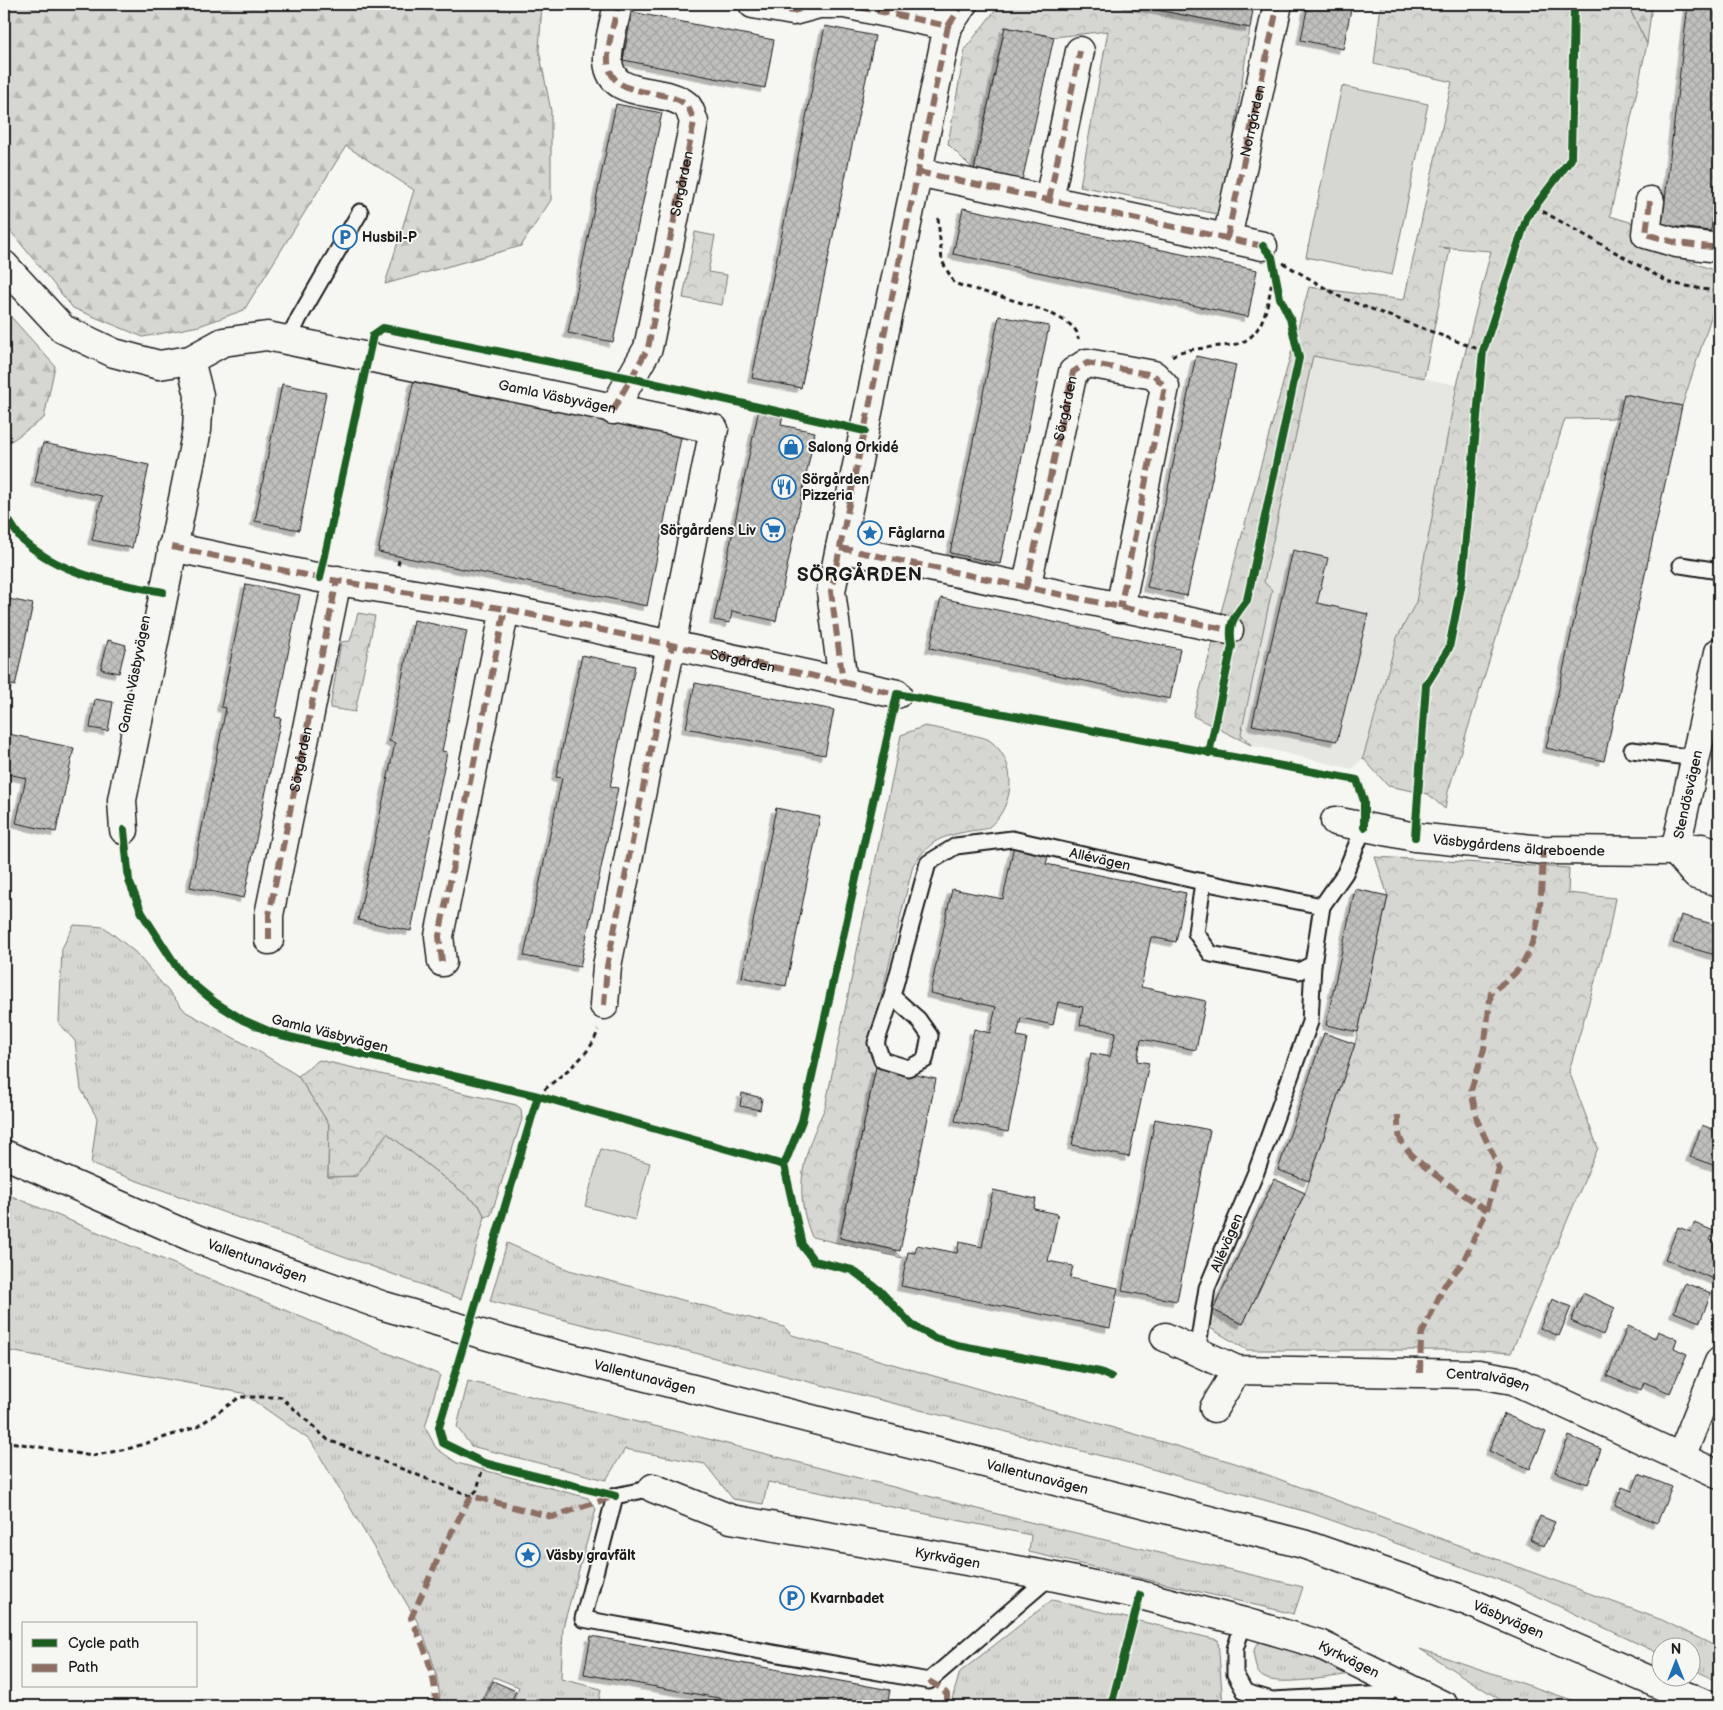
<svg xmlns="http://www.w3.org/2000/svg" width="1723" height="1710" font-family="'Balsamiq Sans',sans-serif">
<style>
.built{fill:#e6e6e2}
.grass{fill:url(#grass-tufts);stroke:#797977}
.forest{fill:url(#forest-firs);stroke:#797977}
.park{fill:url(#park-crowns);stroke:#797977}
.pitch{fill:#d6d6d2;stroke:#797977}
.building{fill:url(#building-cross-hatch);stroke:#1c1c1c;filter:url(#shadow)}
.lines{fill:none;stroke-linecap:round;stroke-linejoin:round}
.lane-casing{stroke:#1c1c1c;stroke-width:19}
.street-casing{stroke:#1c1c1c;stroke-width:31}
.secondary-casing{stroke:#1c1c1c;stroke-width:31}
.path{stroke:#1c1c1c;stroke-width:3;stroke-dasharray:5 4;stroke-linecap:butt}
.lane{stroke:#f6f6f2;stroke-width:15}
.street{stroke:#f6f6f2;stroke-width:28}
.secondary{stroke:#f6f6f2;stroke-width:28}
.quiet{stroke:#8d6e63;stroke-width:6;stroke-dasharray:12 6;stroke-linecap:butt}
.cycleway-casing{stroke:#f6f6f2;stroke-width:11}
.cycleway{stroke:#1b5e20;stroke-width:8}
.labels{text-anchor:middle;stroke-width:4;stroke-linejoin:round;paint-order:stroke}
.street-label{font-size:14px;fill:#1c1c1c;stroke:#f6f6f2}
.poi-label{font-size:14px;font-weight:bold;fill:#1c1c1c;stroke:#f6f6f2;text-anchor:start}
.district-label{font-size:19px;font-weight:bold;letter-spacing:1px;fill:#1c1c1c;stroke:#f6f6f2}
</style>
<defs>
<pattern id="grass-tufts" width="24" height="20" patternUnits="userSpaceOnUse" patternTransform="scale(1.25)"><rect width="24" height="20" fill="#d6d6d2"/><path d="M3 7l-1-3M5 7V3M7 7l1-3M15 17l-1-3M17 17v-4M19 17l1-3" fill="none" stroke="#b7b7b4"/></pattern>
<pattern id="forest-firs" width="22" height="20" patternUnits="userSpaceOnUse" patternTransform="scale(1.25)"><rect width="22" height="20" fill="#d6d6d2"/><path d="M5 1l3.5 6h-7zM16 11l3.5 6h-7z" fill="#b7b7b4"/></pattern>
<pattern id="park-crowns" width="20" height="18" patternUnits="userSpaceOnUse" patternTransform="scale(1.25)"><rect width="20" height="18" fill="#d6d6d2"/><path d="M2 6a3 3 0 1 1 6 0M12 15a3 3 0 1 1 6 0" fill="none" stroke="#b7b7b4"/></pattern>
<pattern id="building-cross-hatch" width="8" height="8" patternUnits="userSpaceOnUse" patternTransform="scale(1.25)"><rect width="8" height="8" fill="#c0c0bd"/><path d="M0 0l8 8M0 8l8-8" fill="none" stroke="#a4a4a2"/></pattern>
<filter id="shadow"><feDropShadow dx="-4.5" dy="4.5" stdDeviation="0" flood-color="#0004"/></filter>
</defs>
<rect width="100%" height="100%" fill="#f6f6f2"/>
<filter id="ink" filterUnits="userSpaceOnUse"><feTurbulence type="fractalNoise" baseFrequency=".02" numOctaves="2"/><feDisplacementMap in="SourceGraphic" scale="10" xChannelSelector="R" yChannelSelector="G"/><feConvolveMatrix kernelMatrix="1 2 1 2 8 2 1 2 1" color-interpolation-filters="sRGB"/></filter>
<g filter="url(#ink)">
<polygon class="built" points="1313,356 1457,385 1416,602 1397,638 1363,758 1352,769 1251,745 1241,739 1272,590 1264,582"/>
<g class="grass">
<polygon points="74,925 104,927 135,952 186,1012 258,1051 298,1076 329,1124 328,1177 356,1176 387,1133 479,1205 485,1217 461,1299 91,1164 97,1118 81,1089 75,1041 59,1023 62,948"/>
<path d="M 4,1193 L 440,1375 L 425,1427 L 436,1448 L 457,1463 L 588,1498 L 596,1509 L 563,1627 L 561,1679 L 601,1689 L 598,1706 L 511,1706 L 519,1687 L 494,1677 L 478,1706 L 440,1706 C 440,1677 429,1648 417,1621 L 311,1441 L 243,1393 L 4,1350 Z"/>
<polygon points="507,1243 569,1270 784,1327 792,1335 1235,1463 1662,1620 1719,1648 1719,1682 1691,1668 1690,1648 1660,1648 1660,1654 1516,1586 1311,1513 1141,1466 490,1301"/>
<polygon points="468,1381 712,1440 1013,1518 1303,1587 1294,1614 1029,1552 1031,1535 768,1482 763,1504 733,1499 705,1464 625,1449 606,1480 471,1446 457,1427"/>
<polygon points="1052,1600 1218,1640 1223,1706 950,1706 960,1672"/>
<path d="M 1263,1639 L 1350,1671 L 1350,1674 C 1333,1677 1278,1686 1265,1678 C 1258,1675 1256,1669 1255,1662 C 1252,1651 1254,1646 1263,1639 Z"/>
<polygon points="1420,1649 1590,1706 1510,1706"/>
</g>
<g class="forest">
<polygon points="4,4 542,4 539,50 551,111 551,200 521,246 385,284 414,190 346,146 244,310 199,326 143,337 73,308 4,223"/>
<polygon points="1627,4 1652,4 1647,44"/>
<polygon points="4,309 55,366 44,418 4,446"/>
</g>
<g class="park">
<polygon points="1000,4 1127,4 1250,28 1222,215 1080,186 1108,31 1054,37 1005,27 974,170 948,144 965,49"/>
<polygon points="1381,4 1627,4 1647,44 1610,216 1633,223 1634,241 1719,272 1719,312 1713,311 1682,406 1624,394 1619,418 1565,419 1448,792 1445,809 1428,794 1388,786 1363,758 1397,638 1416,602 1457,385 1491,251 1438,247 1450,249 1424,378 1313,356 1264,582 1272,590 1241,734 1251,745 1193,716 1309,287 1404,300 1452,82 1374,64"/>
<polygon points="695,232 715,236 708,272 727,275 722,305 683,298"/>
<polygon points="358,613 375,616 355,712 330,708 341,642 350,641"/>
<path d="M 925,726 C 938,729 981,735 989,740 C 1019,761 1015,806 989,827 C 985,830 976,830 970,831 C 940,837 932,839 913,865 L 871,1039 L 871,1057 L 876,1067 L 840,1238 L 895,1250 L 902,1258 L 812,1237 C 792,1190 804,1151 825,1108 L 901,735 Z"/>
<polygon points="1375,857 1569,868 1568,893 1615,898 1608,936 1569,1071 1598,1148 1511,1353 1465,1350 1247,1350 1210,1328 1211,1308 1243,1324 1305,1193 1355,1044 1388,896"/>
<polygon points="319,1060 516,1105 521,1109 522,1119 491,1215 485,1217 479,1205 387,1133 356,1176 328,1177 329,1124 298,1076"/>
</g>
<g class="pitch">
<polygon points="1342,86 1428,104 1392,275 1306,257"/>
<polygon points="601,1149 650,1163 635,1220 585,1206"/>
</g>
<g class="building">
<polygon points="1127,4 1254,4 1250,28"/>
<polygon points="1308,4 1352,4 1343,49 1301,40"/>
<polygon points="1688,4 1719,4 1719,156 1711,231 1662,225"/>
<polygon points="632,12 774,40 765,88 623,60"/>
<polygon points="825,26 875,36 801,388 752,378"/>
<polygon points="1005,27 1054,37 1022,181 974,170"/>
<polygon points="616,104 662,113 613,342 568,333"/>
<polygon points="963,208 1257,270 1248,317 953,254"/>
<polygon points="999,316 1049,326 1000,564 950,553"/>
<polygon points="1196,356 1236,365 1187,596 1147,587"/>
<polygon points="414,379 682,433 647,606 378,552"/>
<polygon points="282,384 326,393 299,530 255,521"/>
<polygon points="1624,394 1682,406 1604,761 1546,748"/>
<polygon points="759,409 783,414 781,425 815,432 776,621 732,611 730,623 714,620"/>
<polygon points="43,443 149,465 132,548 92,540 102,496 35,482"/>
<polygon points="1293,550 1328,558 1317,603 1368,614 1337,741 1252,725"/>
<polygon points="246,584 300,595 275,717 281,718 244,898 190,887 226,708 221,707"/>
<polygon points="4,598 33,604 15,686 4,683"/>
<polygon points="941,598 1180,649 1170,699 930,648"/>
<polygon points="414,620 467,631 442,751 447,752 411,931 358,920 395,743 389,741"/>
<polygon points="108,640 126,645 119,673 101,669"/>
<polygon points="582,655 635,666 610,787 618,788 580,967 524,956 562,778 556,777"/>
<polygon points="695,683 834,710 825,755 686,728"/>
<polygon points="95,699 113,702 108,731 90,728"/>
<polygon points="4,733 74,748 56,832 16,823 26,778 4,773"/>
<polygon points="776,808 820,817 786,986 742,977"/>
<polygon points="1014,845 1049,852 1046,864 1186,893 1176,942 1151,937 1141,987 1206,1001 1196,1050 1141,1039 1137,1061 1149,1063 1129,1157 1072,1145 1091,1053 1110,1057 1116,1032 1080,1025 1083,1007 1058,1002 1053,1025 1021,1018 1017,1036 1027,1038 1008,1132 955,1121 974,1029 990,1033 996,1007 930,993 952,889 1003,899"/>
<polygon points="1355,889 1388,896 1358,1032 1326,1025"/>
<polygon points="1681,915 1719,926 1719,956 1673,943"/>
<polygon points="1324,1033 1355,1044 1309,1181 1278,1170"/>
<polygon points="876,1067 936,1079 900,1251 840,1238"/>
<polygon points="742,1093 762,1098 760,1110 740,1106"/>
<polygon points="1155,1119 1210,1130 1177,1301 1122,1291"/>
<polygon points="1702,1125 1719,1132 1719,1167 1690,1157"/>
<polygon points="1274,1179 1305,1193 1243,1324 1213,1310"/>
<polygon points="993,1190 1036,1199 1034,1209 1058,1214 1048,1261 1073,1266 1070,1278 1118,1288 1110,1328 901,1286 908,1252 915,1253 917,1245 957,1253 959,1242 982,1247"/>
<polygon points="1694,1223 1714,1231 1710,1240 1719,1244 1719,1273 1716,1280 1665,1259 1678,1227 1691,1232"/>
<polygon points="1685,1283 1711,1293 1700,1322 1674,1312"/>
<polygon points="1583,1293 1615,1308 1603,1335 1571,1321"/>
<polygon points="1552,1299 1571,1307 1559,1336 1540,1328"/>
<polygon points="1628,1326 1655,1338 1658,1331 1677,1339 1674,1348 1687,1354 1670,1393 1644,1382 1641,1390 1607,1376"/>
<polygon points="1504,1414 1546,1432 1530,1469 1489,1451"/>
<polygon points="1569,1436 1601,1449 1588,1484 1555,1472"/>
<polygon points="1639,1474 1672,1487 1657,1523 1615,1505 1622,1487 1632,1491"/>
<polygon points="1540,1516 1555,1522 1544,1546 1530,1539"/>
<polygon points="591,1636 890,1690 887,1706 763,1706 584,1674"/>
<polygon points="493,1681 516,1691 509,1706 481,1706"/>
</g>
<g class="lines">
<g class="lane-casing">
<g id="lane">
<polyline points="289,339 299,318 360,212"/>
<polyline points="1681,565 1719,571"/>
<polyline points="1632,750 1695,758"/>
<polyline points="1203,882 1196,933 1211,954 1299,971 1313,964 1322,906"/>
<path id="s1" d="M 892,996 L 918,1019 L 930,1036 L 925,1060 L 908,1068 L 882,1060 L 876,1043 L 892,996 L 928,863 L 956,846 L 1012,839 L 1203,882 L 1322,906 L 1345,873 L 1364,827"/>
<path id="s2" d="M 1197,1352 L 1207,1288 L 1256,1172 L 1310,1022 L 1313,964"/>
<polyline points="653,1488 615,1496 583,1619 929,1681 1051,1576"/>
<polyline points="1244,1622 1235,1649 1235,1674 1245,1692 1272,1700 1388,1694 1395,1680"/>
</g>
</g>
<g class="street-casing">
<g id="street">
<polyline points="753,4 793,11 819,4 845,4 948,26 831,591 843,682"/>
<polyline points="948,26 963,4"/>
<polyline points="918,172 1263,246"/>
<polyline points="1049,200 1080,51"/>
<polyline points="1650,201 1646,234 1677,243 1719,248"/>
<path id="s3" d="M 1227,238 L 1278,4"/>
<path id="s4" d="M 4,265 L 63,329 L 114,353 L 159,365 L 190,360 L 223,342 L 267,336 L 714,429 L 607,966 L 604,1005"/>
<path id="s5" d="M 613,410 L 648,348 L 694,122 C 692,117 690,108 686,105 C 663,85 611,102 608,61 C 607,45 615,20 618,4"/>
<path id="s6" d="M 172,547 L 320,578 L 505,609 L 897,694"/>
<polyline points="840,548 1229,630"/>
<path id="s7" d="M 1026,588 L 1073,372 L 1087,363 L 1154,375 L 1165,387 L 1120,608"/>
<path id="s8" d="M 1335,821 L 1415,837 L 1543,850 L 1675,851 L 1702,848 L 1719,853"/>
<polyline points="124,830 122,800 197,430 199,395 190,360"/>
<path id="s9" d="M 1675,851 L 1719,652"/>
<polyline points="1675,851 1696,875 1719,882"/>
<polyline points="269,940 269,915 337,580"/>
<polyline points="442,962 439,936 505,609"/>
<path id="s10" d="M 1165,1337 L 1237,1370 L 1479,1374 L 1513,1380 L 1719,1475"/>
<polyline points="1214,1408 1237,1370"/>
<polyline points="1681,1457 1719,1362"/>
<path id="s11" d="M 653,1488 L 731,1519 L 1051,1576 L 1140,1595 L 1244,1622 L 1319,1644 L 1444,1706"/>
</g>
</g>
<g class="secondary-casing">
<g id="secondary">
<path id="s12" d="M 4,1154 L 194,1238 L 384,1306 L 520,1345 L 1303,1544 L 1467,1601 L 1709,1706"/>
</g>
</g>
<g class="path">
<polyline points="1535,207 1670,283 1719,292"/>
<path d="M 938,218 L 942,261 L 954,283 C 976,292 1082,312 1078,339"/>
<polyline points="1283,263 1342,298 1483,351"/>
<path d="M 1172,356 C 1181,350 1195,349 1206,348 C 1216,346 1227,346 1237,344 C 1267,336 1268,297 1274,272"/>
<polyline points="398,565 400,556"/>
<path d="M 538,1096 C 558,1075 590,1059 598,1030"/>
<polyline points="4,1441 92,1456 131,1448 197,1427 240,1397 281,1397 328,1440 471,1496 477,1490 484,1463"/>
</g>
<use href="#lane" class="lane"/>
<use href="#street" class="street"/>
<use href="#secondary" class="secondary"/>
<g class="quiet">
<polyline points="753,4 793,11 819,4 845,4 948,26 831,591 843,682"/>
<polyline points="948,26 963,4"/>
<polyline points="918,172 1263,246"/>
<polyline points="1049,200 1080,51"/>
<polyline points="1650,201 1646,234 1677,243 1719,248"/>
<polyline points="1227,238 1278,4"/>
<path d="M 613,410 L 648,348 L 694,122 C 692,117 690,108 686,105 C 663,85 611,102 608,61 C 607,45 615,20 618,4"/>
<polyline points="172,547 320,578 505,609 897,694"/>
<polyline points="840,548 1229,630"/>
<polyline points="1026,588 1073,372 1087,363 1154,375 1165,387 1120,608"/>
<path id="s13" d="M 269,940 L 269,915 L 337,580"/>
<polyline points="442,962 439,936 505,609"/>
<polyline points="604,1005 607,966 672,645"/>
<path d="M 1398,1115 C 1398,1122 1398,1132 1400,1138 C 1408,1161 1466,1196 1487,1210"/>
<path d="M 1420,1373 L 1421,1336 L 1444,1286 L 1463,1262 L 1487,1210 L 1499,1168 L 1477,1120 L 1471,1090 L 1484,1049 L 1491,992 C 1499,986 1511,978 1518,970 C 1543,936 1541,890 1543,850"/>
<polyline points="929,1681 941,1688 947,1694 947,1706"/>
<path d="M 436,1706 C 436,1675 424,1646 411,1618 L 442,1550 L 471,1496 L 552,1517 L 612,1497"/>
</g>
<g class="cycleway-casing">
<g id="cycleway">
<path d="M 4,512 C 10,522 17,536 26,543 C 64,576 115,583 163,592"/>
<polyline points="320,578 373,335 383,328 630,378 865,431"/>
<path d="M 1209,753 L 1232,646 C 1228,623 1233,618 1247,600 L 1299,358 L 1290,318 L 1280,298 L 1272,257 L 1263,246"/>
<polyline points="124,830 129,881 142,913 182,975 216,1003 243,1020 273,1033 538,1096 784,1165"/>
<polyline points="1415,837 1426,685 1449,648 1462,582 1483,351 1527,217 1571,159 1574,4"/>
<polyline points="538,1096 439,1427 443,1443 484,1463 615,1496"/>
<polyline points="1111,1377 1100,1372 957,1345 935,1338 912,1325 879,1290 852,1270 814,1261 802,1245 784,1165 802,1121 897,694 1357,780 1364,801 1364,827"/>
<polyline points="1111,1706 1140,1595"/>
</g>
</g>
<use href="#cycleway" class="cycleway"/>
</g>
</g>
<defs>
<g id="parking-ring" transform="scale(1.25)"><circle r="9.5" fill="#f6f6f2" stroke="#1f6fb2" stroke-width="1.5"/><path d="M-3.5-5.5H1a3.5 3.5 0 0 1 0 7H-1V5.5H-3.5ZM-1-3.4V-.6H.8a1.4 1.4 0 0 0 0-2.8Z" fill="#1f6fb2"/></g>
<g id="shop-ring" transform="scale(1.25)"><circle r="9.5" fill="#f6f6f2" stroke="#1f6fb2" stroke-width="1.5"/><path d="M-5-2.5h2.3a2.7 3.5 0 0 1 5.4 0H5L5.5 6h-11ZM-1.5-2.5h3a1.5 2.3 0 0 0-3 0Z" fill="#1f6fb2"/></g>
<g id="restaurant-ring" transform="scale(1.25)"><circle r="9.5" fill="#f6f6f2" stroke="#1f6fb2" stroke-width="1.5"/><path d="M-5-6h1v4h1v-4h1v4h1v-4h1v5L-1.5 .5V6h-2V.5L-5-1ZM5-6V6H3V1.5H1.5Q1.5-4 5-6Z" fill="#1f6fb2"/></g>
<g id="supermarket-ring" transform="scale(1.25)"><circle r="9.5" fill="#f6f6f2" stroke="#1f6fb2" stroke-width="1.5"/><path d="M-6-5.5h2.5l.6 2H6L4.5 2H-2.5L-4.4-4H-6ZM-1.5 3.2a1.3 1.3 0 1 0 .1 0ZM3 3.2a1.3 1.3 0 1 0 .1 0Z" fill="#1f6fb2"/></g>
<g id="sight-ring" transform="scale(1.25)"><circle r="9.5" fill="#f6f6f2" stroke="#1f6fb2" stroke-width="1.5"/><path d="M0-6L1.8-2.2L6-1.7L2.9 1.2L3.7 5.4L0 3.3L-3.7 5.4L-2.9 1.2L-6-1.7L-1.8-2.2Z" fill="#1f6fb2"/></g>
</defs>
<g fill-rule="evenodd">
<use href="#parking-ring" x="345" y="237"/>
<use href="#shop-ring" x="791" y="447"/>
<use href="#restaurant-ring" x="784" y="487"/>
<use href="#supermarket-ring" x="773" y="530"/>
<use href="#sight-ring" x="870" y="533"/>
<use href="#sight-ring" x="528" y="1555"/>
<use href="#parking-ring" x="792" y="1598"/>
</g>
<g class="labels">
<g class="street-label">
<text dy="5" stroke="none"><textPath href="#s3" startOffset="120">Norrgården</textPath></text>
<text dy="5" stroke="none"><textPath href="#s5" startOffset="239">Sörgården</textPath></text>
<text dy="5" stroke="none"><textPath href="#s4" startOffset="600">Gamla Väsbyvägen</textPath></text>
<text dy="5" stroke="none"><textPath href="#s7" startOffset="184">Sörgården</textPath></text>
<text dy="5" stroke="none"><textPath href="#s6" startOffset="582">Sörgården</textPath></text>
<text transform="translate(134 674) rotate(-79)" y="5">Gamla Väsbyvägen</text>
<text dy="5" stroke="none"><textPath href="#s13" startOffset="184">Sörgården</textPath></text>
<text dy="5" stroke="none"><textPath href="#s9" startOffset="58">Stendösvägen</textPath></text>
<text dy="5" stroke="none"><textPath href="#s8" startOffset="186">Väsbygårdens äldreboende</textPath></text>
<text dy="5" stroke="none"><textPath href="#s1" startOffset="511">Allévägen</textPath></text>
<text transform="translate(330 1033) rotate(14)" y="5">Gamla Väsbyvägen</text>
<text dy="5" stroke="none"><textPath href="#s2" startOffset="114">Allévägen</textPath></text>
<text dy="5" stroke="none"><textPath href="#s12" startOffset="275">Vallentunavägen</textPath></text>
<text dy="5" stroke="none"><textPath href="#s12" startOffset="680">Vallentunavägen</textPath></text>
<text dy="5" stroke="none"><textPath href="#s10" startOffset="331">Centralvägen</textPath></text>
<text dy="5" stroke="none"><textPath href="#s12" startOffset="1085">Vallentunavägen</textPath></text>
<text dy="5" stroke="none"><textPath href="#s11" startOffset="304">Kyrkvägen</textPath></text>
<text dy="5" stroke="none"><textPath href="#s12" startOffset="1578">Väsbyvägen</textPath></text>
<text dy="5" stroke="none"><textPath href="#s11" startOffset="719">Kyrkvägen</textPath></text>
</g>
<g class="poi-label">
<text x="362" y="242">Husbil-P</text>
<text x="808" y="452">Salong Orkidé</text>
<text x="802" y="484">Sörgården<tspan x="802" dy="16">Pizzeria</tspan></text>
<text x="756" y="535" text-anchor="end">Sörgårdens Liv</text>
<text x="888" y="538">Fåglarna</text>
<text x="546" y="1560">Väsby gravfält</text>
<text x="810" y="1603">Kvarnbadet</text>
</g>
<g class="district-label">
<text x="860" y="581">SÖRGÅRDEN</text>
</g>
</g>
<rect width="1723" height="1710" fill="none" stroke="#f6f6f2" stroke-width="20"/>
<rect x="10" y="10" width="1703" height="1690" fill="none" stroke="#1c1c1c" stroke-width="2" filter="url(#ink)"/>
<rect x="22" y="1622" width="175" height="65" fill="#f6f6f2" stroke="#9f9f9c"/>
<rect x="32" y="1639" width="25" height="8" fill="#1b5e20" stroke="#9f9f9c"/>
<text x="68" y="1648" font-size="15" fill="#1c1c1c">Cycle path</text>
<rect x="32" y="1664" width="25" height="8" fill="#8d6e63" stroke="#9f9f9c"/>
<text x="68" y="1672" font-size="15" fill="#1c1c1c">Path</text>
<g transform="translate(1676 1662)"><circle r="24" fill="#f6f6f2" stroke="#9f9f9c"/>
<path d="M0-4L9 19L0 12L-9 19Z" fill="#1f6fb2"/>
<text y="-8" font-size="14" font-weight="bold" text-anchor="middle" fill="#1c1c1c">N</text>
</g>
</svg>
